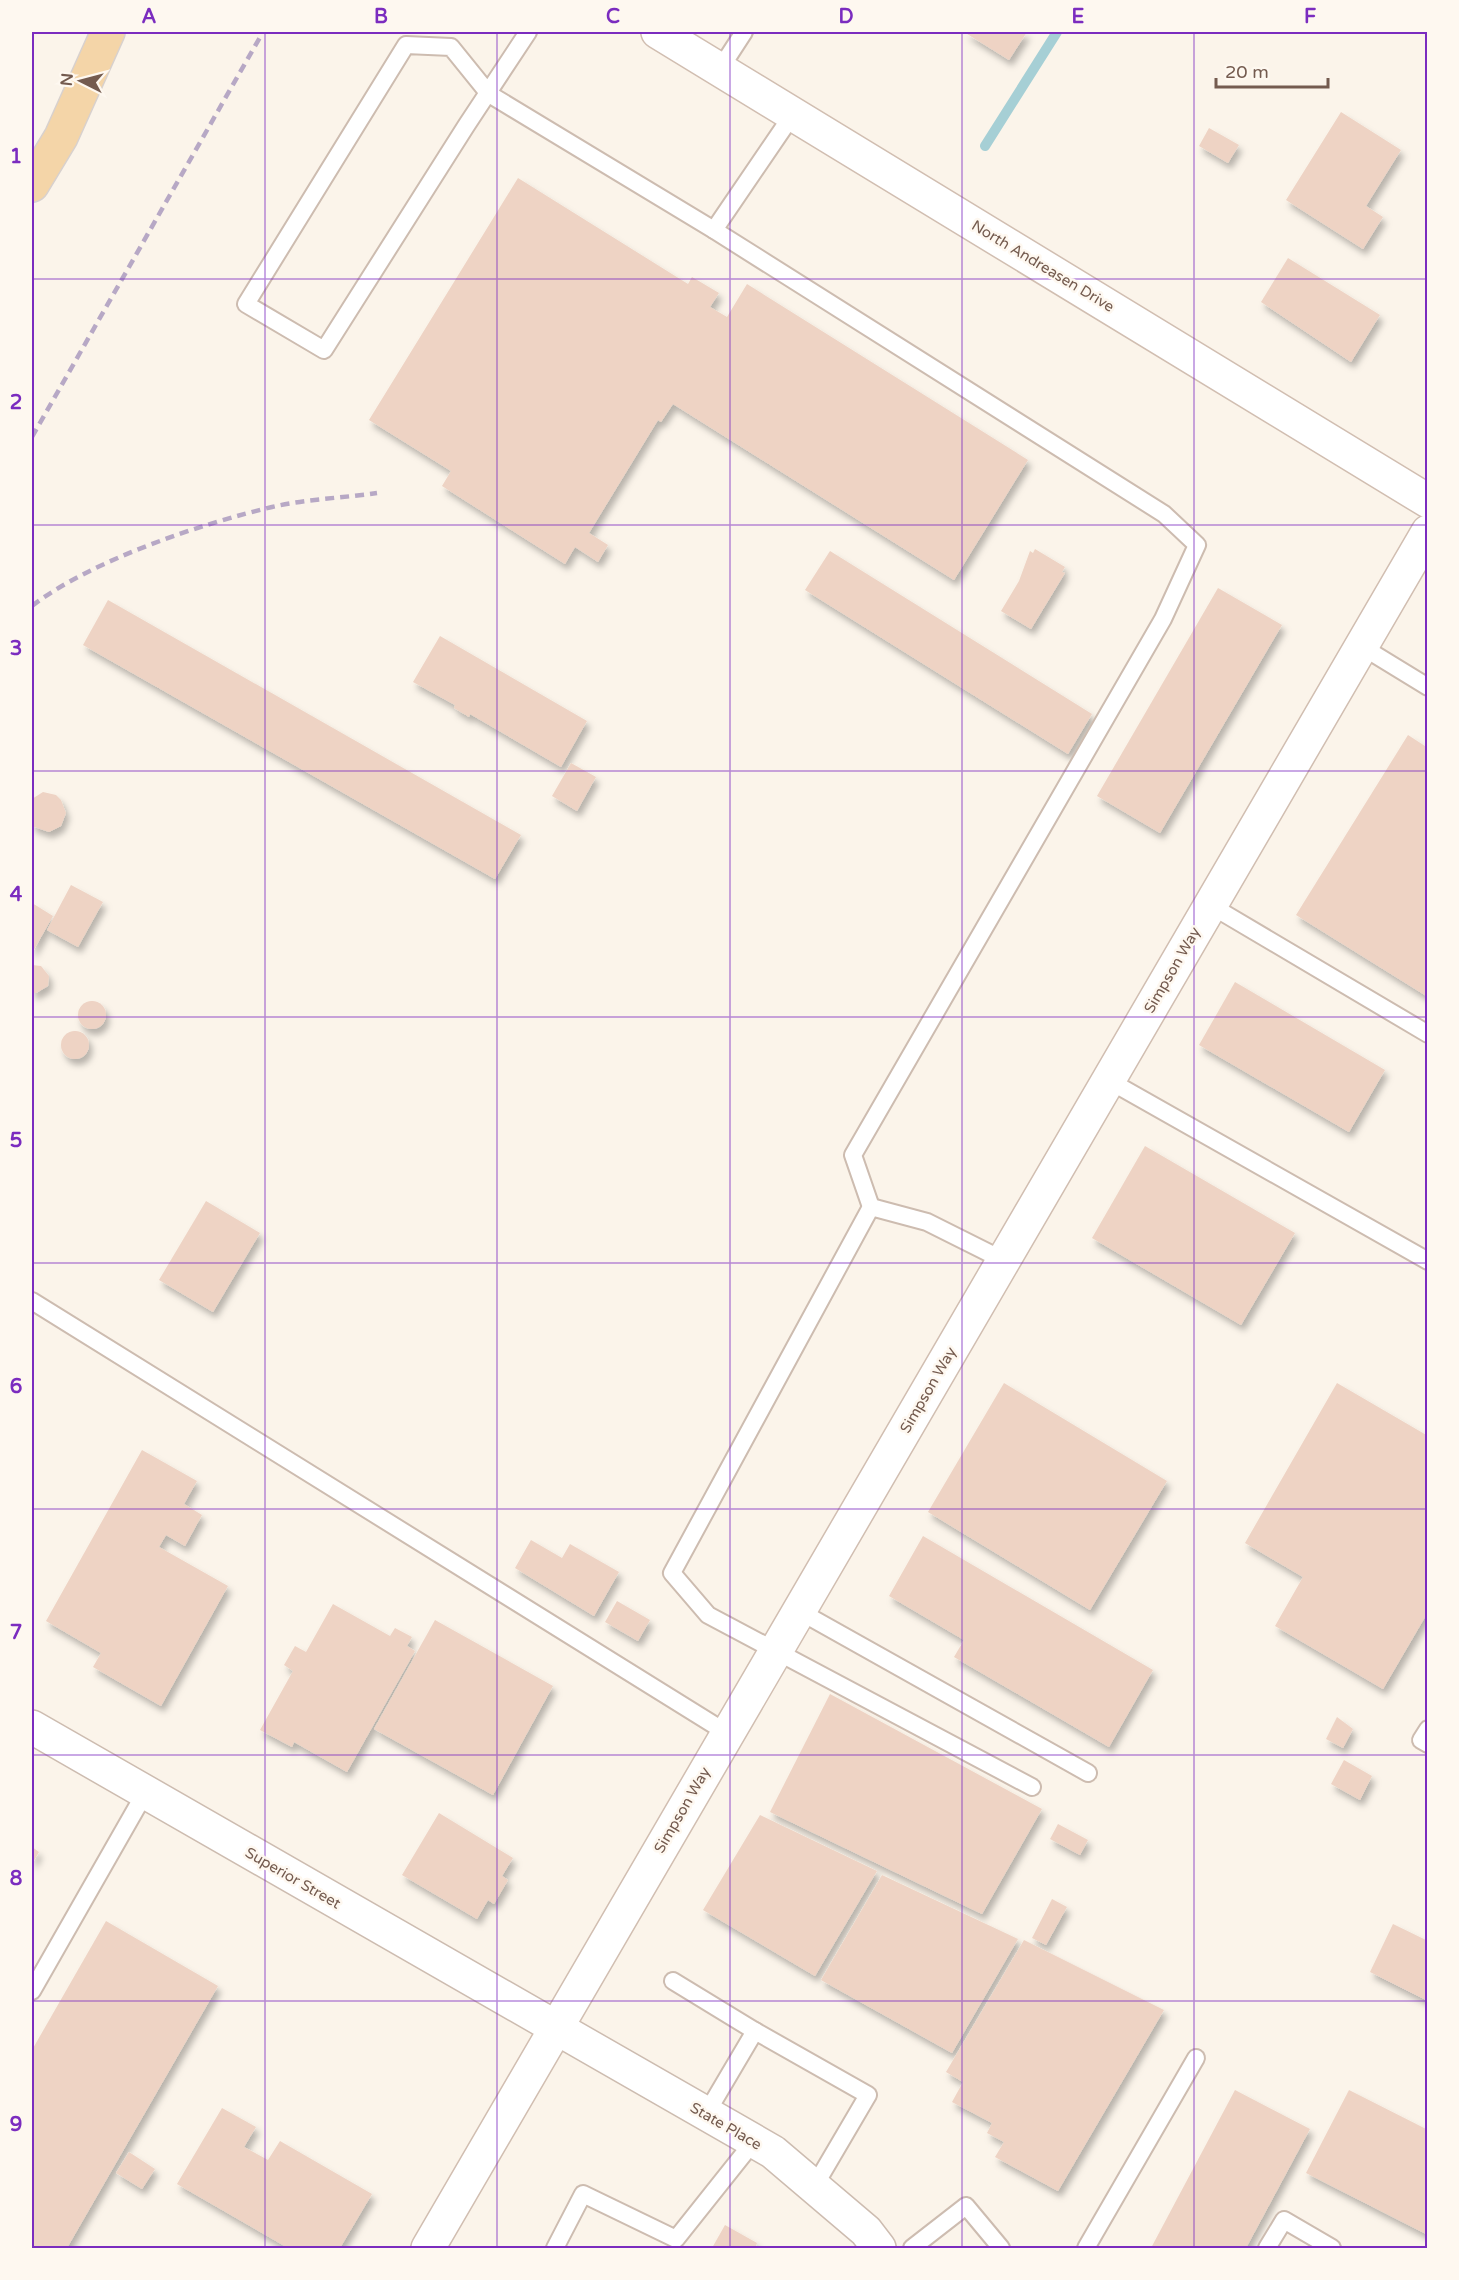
<svg xmlns="http://www.w3.org/2000/svg" width="1459" height="2280" font-family="'Varela Round',sans-serif">
<style>
.lines{fill:none;stroke-linecap:round;stroke-linejoin:round}
.stream{stroke:#a6cfd5;stroke-width:10}
.building{fill:#eed3c4;filter:url(#shadow)}
.lane-casing{stroke:#cdbcb0;stroke-width:20}
.street-casing{stroke:#cdbcb0;stroke-width:36}
.secondary-casing{stroke:#d1beb1;stroke-width:36}
.primary-casing{stroke:#d8d1ce;stroke-width:36}
.lane{stroke:#fff;stroke-width:16}
.street{stroke:#fff;stroke-width:33}
.secondary{stroke:#fff;stroke-width:33}
.primary{stroke:#f4d5a8;stroke-width:33}
.rail{stroke:#b7a8c5;stroke-width:4.5;stroke-dasharray:9 6;stroke-linecap:butt}
.grid{fill:none;stroke:#7b2cbf;stroke-width:1.5;stroke-opacity:0.55}
.labels{text-anchor:middle;stroke-width:5;stroke-linejoin:round;paint-order:stroke}
.street-label{font-size:15px;fill:#745b4f;stroke:#fef8f0}
.neatline{fill:none;stroke:#7b2cbf;stroke-width:2}
.grid-label{font-size:20px;text-anchor:middle;font-weight:bold;fill:#7b2cbf}
</style>
<defs>
<filter id="shadow"><feDropShadow dx="3.5" dy="6" stdDeviation="3" flood-color="#0004"/></filter>
</defs>
<rect width="100%" height="100%" fill="#fbf4ea"/>
<g class="lines">
<polyline class="stream" points="985,146 1057,32"/>
</g>
<g class="building">
<polygon points="964,32 1027,32 1009,60"/>
<polygon points="1341,112 1401,150 1366,206 1383,217 1363,249 1286,200"/>
<polygon points="1209,128 1239,145 1228,163 1199,146"/>
<polygon points="518,178 688,284 692,277 719,293 710,307 727,317 747,284 1028,460 954,580 673,404 661,422 658,420 589,533 608,545 598,562 575,547 565,564 442,486 451,471 369,420"/>
<polygon points="1288,258 1380,315 1351,362 1261,302"/>
<polygon points="1035,549 1065,567 1062,572 1065,573 1031,629 1001,611 1019,581 1030,551 1033,553"/>
<polygon points="830,551 1092,714 1068,754 805,590"/>
<polygon points="1218,588 1282,625 1160,833 1097,796"/>
<polygon points="108,600 521,835 495,879 83,645"/>
<polygon points="440,636 587,721 561,767 470,714 469,717 454,708 455,705 413,682"/>
<polygon points="1408,735 1428,748 1428,997 1296,915"/>
<polygon points="571,763 596,777 577,811 552,796"/>
<polygon points="43,792 56,795 61,800 66,813 61,826 49,832 32,826 32,799"/>
<polygon points="71,885 103,902 78,947 47,930"/>
<polygon points="32,903 53,916 32,953"/>
<polygon points="32,965 41,966 49,976 48,986 36,993 32,993"/>
<polygon points="1235,982 1385,1070 1349,1132 1199,1045"/>
<circle cx="92" cy="1015" r="14"/>
<circle cx="75" cy="1045" r="14"/>
<polygon points="1145,1146 1295,1233 1241,1325 1092,1238"/>
<polygon points="206,1201 260,1233 213,1312 159,1280"/>
<polygon points="1004,1383 1167,1481 1090,1610 928,1512"/>
<polygon points="1337,1383 1428,1436 1428,1612 1383,1689 1275,1626 1303,1577 1245,1543"/>
<polygon points="142,1450 197,1481 184,1504 202,1515 185,1546 166,1535 159,1547 228,1586 161,1706 93,1667 101,1653 46,1621"/>
<polygon points="923,1536 1153,1670 1109,1747 954,1657 964,1640 889,1596"/>
<polygon points="531,1540 562,1558 570,1544 619,1572 594,1616 515,1568"/>
<polygon points="617,1601 650,1620 638,1641 605,1622"/>
<polygon points="333,1604 390,1636 395,1628 412,1637 407,1646 415,1651 347,1772 294,1742 292,1747 260,1730 293,1671 284,1665 295,1646 306,1652"/>
<polygon points="435,1620 553,1686 493,1795 374,1729"/>
<polygon points="830,1694 1042,1809 982,1914 770,1812"/>
<polygon points="1337,1717 1353,1729 1343,1748 1326,1739"/>
<polygon points="1344,1760 1372,1776 1360,1800 1331,1784"/>
<polygon points="439,1813 513,1858 502,1876 508,1880 494,1904 488,1900 477,1919 402,1875"/>
<polygon points="760,1815 877,1871 815,1976 703,1910"/>
<polygon points="1058,1824 1088,1840 1080,1855 1050,1839"/>
<polygon points="32,1847 39,1852 32,1864"/>
<polygon points="882,1875 1018,1939 952,2053 821,1980"/>
<polygon points="1052,1899 1067,1907 1046,1945 1032,1938"/>
<polygon points="106,1921 218,1986 67,2248 32,2248 32,2050"/>
<polygon points="1393,1924 1428,1941 1428,2001 1370,1972"/>
<polygon points="1024,1940 1164,2010 1058,2191 995,2157 1004,2142 987,2133 992,2123 952,2102 963,2082 946,2072"/>
<polygon points="1235,2090 1310,2129 1246,2248 1151,2248"/>
<polygon points="1349,2090 1428,2130 1428,2235 1306,2173"/>
<polygon points="222,2108 256,2127 244,2147 268,2160 280,2141 372,2194 340,2248 288,2248 177,2184"/>
<polygon points="129,2152 155,2169 142,2189 116,2173"/>
<polygon points="725,2225 757,2243 755,2248 712,2248"/>
</g>
<g class="lines">
<g class="lane-casing">
<g id="lane">
<polyline points="528,32 466,126 324,350 246,304 406,45 451,47 489,94 714,230 1164,514 1197,545 1163,619 853,1155 871,1207"/>
<polyline points="720,69 744,32"/>
<polyline points="714,230 793,114"/>
<polyline points="1361,646 1428,687"/>
<polyline points="1210,905 1428,1034"/>
<polyline points="1108,1080 1428,1261"/>
<polyline points="1003,1260 927,1222 871,1207 672,1573 708,1615 1032,1787"/>
<polyline points="32,1301 727,1733"/>
<polyline points="799,1611 1088,1773"/>
<polyline points="1428,1729 1421,1740 1428,1744"/>
<polyline points="673,1981 755,2031 706,2114"/>
<polyline points="32,1991 145,1793"/>
<polyline points="755,2031 868,2095 814,2187"/>
<polyline points="555,2248 583,2194 676,2239 754,2141"/>
<polyline points="912,2248 966,2206 1001,2248"/>
<polyline points="1086,2248 1196,2058"/>
<polyline points="1267,2248 1284,2220 1332,2248"/>
</g>
</g>
<g class="street-casing">
<polyline id="street" points="32,1727 773,2152 866,2231 879,2248"/>
</g>
<g class="secondary-casing">
<g id="secondary">
<polyline points="658,32 1428,501"/>
<polyline points="428,2248 1428,532"/>
</g>
</g>
<g class="primary-casing">
<polyline id="primary" points="32,185 61,137 108,32"/>
</g>
<use href="#lane" class="lane"/>
<use href="#street" class="street"/>
<use href="#secondary" class="secondary"/>
<use href="#primary" class="primary"/>
<g class="rail">
<polyline points="32,437 263,32"/>
<path d="M 32,606 C 90,561 200,524 272,507 C 306,499 343,498 377,493"/>
</g>
</g>
<path class="grid" d="M 265,32 L 265,2248M 497,32 L 497,2248M 730,32 L 730,2248M 962,32 L 962,2248M 1194,32 L 1194,2248M 32,279 L 1428,279M 32,525 L 1428,525M 32,771 L 1428,771M 32,1017 L 1428,1017M 32,1263 L 1428,1263M 32,1509 L 1428,1509M 32,1755 L 1428,1755M 32,2001 L 1428,2001"/>
<g class="labels">
<g class="street-label">
<text transform="translate(1043 266) rotate(31)" y="5">North Andreasen Drive</text>
<text transform="translate(1172 970) rotate(-60)" y="5">Simpson Way</text>
<text transform="translate(928 1390) rotate(-60)" y="5">Simpson Way</text>
<text transform="translate(682 1810) rotate(-60)" y="5">Simpson Way</text>
<text transform="translate(293 1878) rotate(30)" y="5">Superior Street</text>
<text transform="translate(726 2126) rotate(30)" y="5">State Place</text>
</g>
</g>
<rect width="1459" height="2280" fill="none" stroke="#fef8f0" stroke-width="66"/>
<g transform="translate(81 81) rotate(276)" stroke="#fef8f0" stroke-width="4.5" paint-order="stroke">
<path d="M0-4.5L10 22L0 15L-10 22Z" fill="#745b4f"/>
<text y="-9" font-size="16" font-weight="bold" text-anchor="middle" fill="#745b4f">N</text>
</g>
<path d="M1216 78v9h112v-9" fill="none" stroke="#745b4f" stroke-width="3"/>
<text x="1225" y="78" font-size="18" fill="#745b4f" stroke="#fef8f0" stroke-width="4.5" paint-order="stroke">20 m</text>
<rect x="33" y="33" width="1393" height="2214" class="neatline"/>
<g class="grid-label">
<text x="149" y="23">A</text>
<text x="381" y="23">B</text>
<text x="613" y="23">C</text>
<text x="846" y="23">D</text>
<text x="1078" y="23">E</text>
<text x="1310" y="23">F</text>
<text x="16" y="163">1</text>
<text x="16" y="409">2</text>
<text x="16" y="655">3</text>
<text x="16" y="901">4</text>
<text x="16" y="1147">5</text>
<text x="16" y="1393">6</text>
<text x="16" y="1639">7</text>
<text x="16" y="1885">8</text>
<text x="16" y="2131">9</text>
</g>
</svg>
